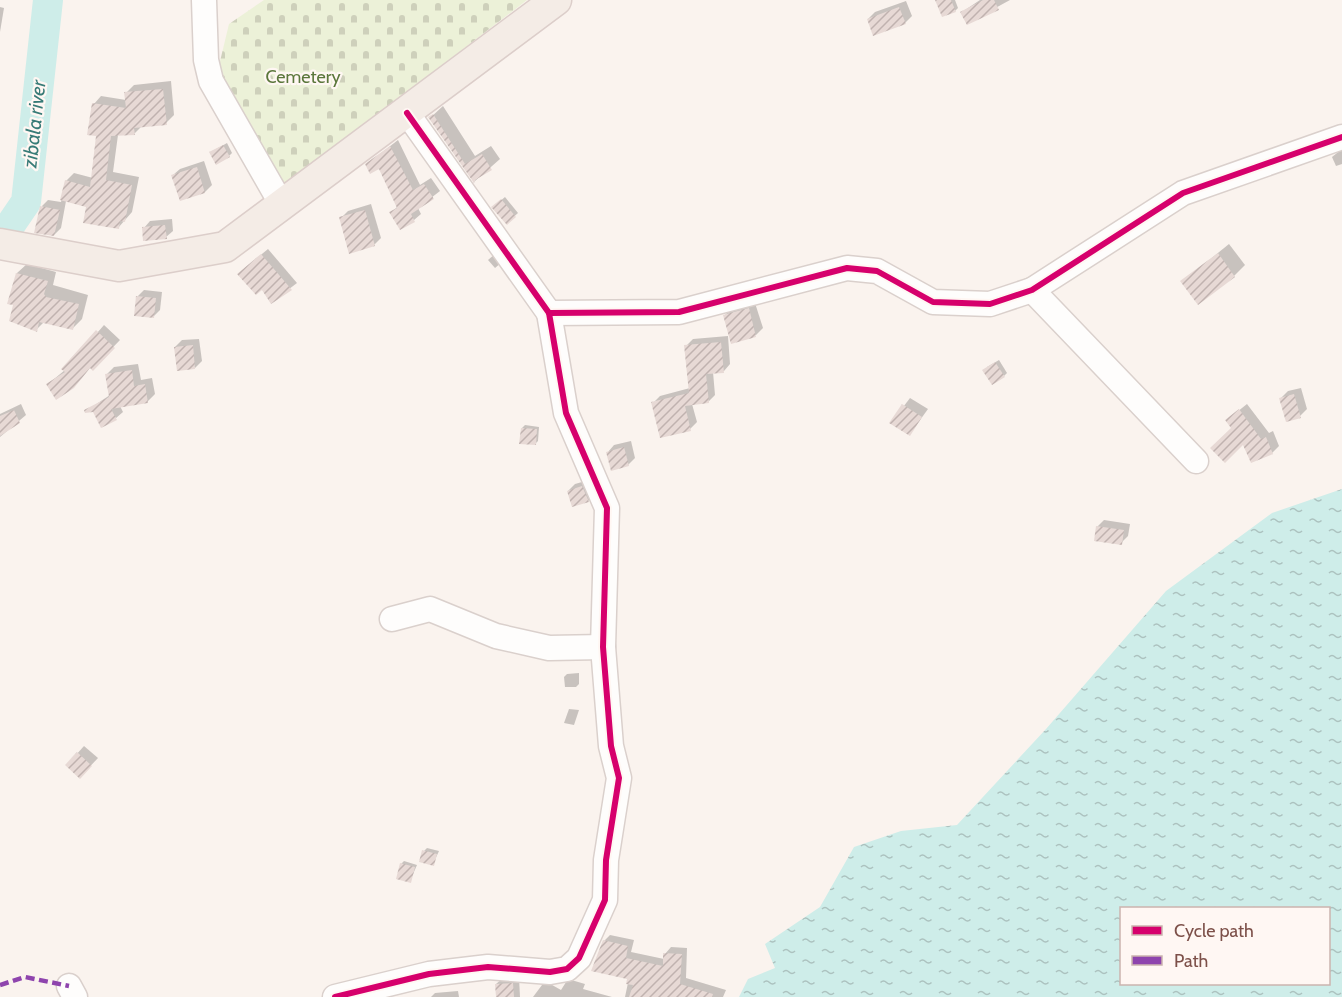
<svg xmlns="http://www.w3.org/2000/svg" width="1342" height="997" font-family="Cabin,sans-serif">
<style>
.cemetery{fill:url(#cemetery-stones)}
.water{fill:url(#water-ripples);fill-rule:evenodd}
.shadow{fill:#0003}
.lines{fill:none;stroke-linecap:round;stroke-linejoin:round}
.river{stroke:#ceede9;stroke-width:30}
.building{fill:url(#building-hatch)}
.minor-casing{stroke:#dad0cc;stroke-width:27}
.major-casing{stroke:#dcceca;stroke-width:33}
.minor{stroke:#fefdfc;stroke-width:24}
.major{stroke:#f4ece6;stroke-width:30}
.quiet{stroke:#8e44ad;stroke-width:4.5;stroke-dasharray:9 4.5;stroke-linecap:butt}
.cycleway-casing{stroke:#fff7f3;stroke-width:10}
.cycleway{stroke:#d6006c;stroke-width:6}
.labels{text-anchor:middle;stroke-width:4.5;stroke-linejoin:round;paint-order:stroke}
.park-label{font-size:18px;fill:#5b773b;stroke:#fff7f3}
.water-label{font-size:20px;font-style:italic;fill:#387b77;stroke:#fff7f3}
</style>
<defs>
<pattern id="cemetery-stones" width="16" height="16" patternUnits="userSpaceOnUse" patternTransform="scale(1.5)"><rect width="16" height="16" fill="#ecf1d8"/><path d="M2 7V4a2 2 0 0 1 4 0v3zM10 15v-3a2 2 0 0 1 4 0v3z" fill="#ced0bb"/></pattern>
<pattern id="water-ripples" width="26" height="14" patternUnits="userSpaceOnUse" patternTransform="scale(1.5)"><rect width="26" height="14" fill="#ceede9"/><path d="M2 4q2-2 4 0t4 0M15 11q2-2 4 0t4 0" fill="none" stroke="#acc2bf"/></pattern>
<pattern id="building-hatch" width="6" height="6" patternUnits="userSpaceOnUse" patternTransform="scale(1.5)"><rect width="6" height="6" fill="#e7d9d5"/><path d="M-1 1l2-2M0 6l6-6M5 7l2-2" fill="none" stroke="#c0b2af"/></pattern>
</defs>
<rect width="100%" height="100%" fill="#faf3ee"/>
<polygon class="cemetery" points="264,0 527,0 279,191 216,78 229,24"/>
<path class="water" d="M 1342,489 L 1342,997 L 739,997 L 748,979 L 775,968 L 765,944 L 820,907 L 854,847 L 901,831 L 957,825 L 1046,729 L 1166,591 L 1272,513 ZM 1122,908 L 1328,908 L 1328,984 L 1122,984 Z"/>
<g class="shadow">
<polygon points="940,0 955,0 958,8 955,11"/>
<polygon points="980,0 1010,0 968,23 962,12"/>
<polygon points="906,1 912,16 905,23 868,19 875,12"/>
<polygon points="0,7 4,8 0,32"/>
<polygon points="171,81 174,115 166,123 142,126 134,134 118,135 113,172 139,177 132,212 118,228 88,206 66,201 61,228 54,235 42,206 48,200 61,202 66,181 74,173 93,178 98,135 94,104 101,96 126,100 126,93 134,85"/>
<polygon points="443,106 475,156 491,146 500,159 475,181 430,118"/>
<polygon points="398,140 420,185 431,178 440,191 418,208 421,214 414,220 391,213 398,206 380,167 367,164"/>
<polygon points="227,143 232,153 229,156 211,152"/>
<polygon points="1342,149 1342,164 1336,166 1332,157"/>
<polygon points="204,161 212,185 205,192 181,199 173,175 180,169"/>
<polygon points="505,197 518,213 507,223 493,207"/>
<polygon points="371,204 381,238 374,245 341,218 348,211"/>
<polygon points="172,219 173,231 166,237 144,228 150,221"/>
<polygon points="1229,244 1245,265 1234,276 1182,282"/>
<polygon points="268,249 297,283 272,302 245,268"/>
<polygon points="495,254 501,263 495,268 488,260"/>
<polygon points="27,264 56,272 53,285 88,295 82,319 72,329 44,322 36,330 15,304 17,273"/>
<polygon points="144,290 162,292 160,310 153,317 137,297"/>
<polygon points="755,303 763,328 756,335 732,342 724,316 731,309"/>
<polygon points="104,325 120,340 93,368 91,367 48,384 65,370"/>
<polygon points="728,336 730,364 724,371 713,372 715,395 708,402 692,404 697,422 690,429 653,403 660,396 690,388 686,346 693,339"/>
<polygon points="199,339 202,361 195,368 175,347 182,340"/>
<polygon points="999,360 1007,373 1004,376 987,367"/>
<polygon points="138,364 141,380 152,378 155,394 148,401 120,406 123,412 116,418 93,410 86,411 110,395 107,374 114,367"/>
<polygon points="1301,388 1307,409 1300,416 1281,398 1288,391"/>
<polygon points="910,398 928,409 910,434 891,423"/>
<polygon points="21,404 26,415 0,437 0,414"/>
<polygon points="1247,404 1269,433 1273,431 1279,446 1272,453 1243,442 1227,420"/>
<polygon points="525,425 539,427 538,441 535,444 522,428"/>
<polygon points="631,441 635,458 628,465 608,452 614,445"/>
<polygon points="589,480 595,494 588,501 568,491 575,484"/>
<polygon points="1104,520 1130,524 1128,536 1121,543 1097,527"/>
<polygon points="579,673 579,684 576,687 565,687 564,677 567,674"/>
<polygon points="569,709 579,710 574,725 564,723"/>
<polygon points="84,746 98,758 80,777 67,765"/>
<polygon points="427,848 439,851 433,864 424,851"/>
<polygon points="404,861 417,865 410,881 401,864"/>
<polygon points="610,935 634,940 631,952 664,959 665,954 671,947 687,948 686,978 726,990 723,997 625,997 629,978 604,941"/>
<polygon points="519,977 520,997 497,997 496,984 503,978"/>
<polygon points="568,979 585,984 583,989 612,997 533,997 545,981 561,990"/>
<polygon points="458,991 459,997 431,997 435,993"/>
</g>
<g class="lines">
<polyline class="river" points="0,240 26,202 48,0"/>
</g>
<g class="building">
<polygon points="935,0 951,0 956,12 942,17"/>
<polygon points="983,0 994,0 999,10 967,25 960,12"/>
<polygon points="899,7 906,24 873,36 867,19"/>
<polygon points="163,89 167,125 134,128 135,135 111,136 106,180 132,185 125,222 120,221 119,229 83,223 86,207 60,200 65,180 90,187 96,136 87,135 92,103 126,108 124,92"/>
<polygon points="433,114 465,164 482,154 492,170 475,180 474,183 428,117"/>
<polygon points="223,145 230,157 216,165 209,152"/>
<polygon points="390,146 413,190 424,184 434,199 411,214 415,222 400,230 389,212 397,208 379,169 370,174 365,164"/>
<polygon points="197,167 205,193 180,201 171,175"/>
<polygon points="501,199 516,217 507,225 491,207"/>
<polygon points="40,206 60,210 54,236 34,233"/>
<polygon points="365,210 375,246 349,254 339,217"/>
<polygon points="165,225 167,239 143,241 142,227"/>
<polygon points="1218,253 1235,277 1198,305 1180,281"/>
<polygon points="261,254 292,290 271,304 262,290 256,295 237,274"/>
<polygon points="16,273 48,281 44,294 46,297 79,304 73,330 39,322 37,332 9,321 13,305 7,304"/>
<polygon points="136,296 156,298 154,318 134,316"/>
<polygon points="749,308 756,337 731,344 723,315"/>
<polygon points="96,330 115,348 93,371 90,368 74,388 56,400 46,384 65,372 61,369"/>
<polygon points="721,342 724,373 706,374 709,403 685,406 691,431 660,438 651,402 689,393 684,345"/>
<polygon points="193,345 195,369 177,371 174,347"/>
<polygon points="995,362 1005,377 992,385 982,370"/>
<polygon points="132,370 134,386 145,384 148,403 111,409 117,420 101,428 93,412 85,413 84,410 109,397 105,374"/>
<polygon points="1294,394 1301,418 1286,422 1279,398"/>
<polygon points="902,404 922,417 910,436 889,423"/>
<polygon points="1239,409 1261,439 1266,437 1273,454 1251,463 1243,445 1225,463 1210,448 1231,428 1225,420"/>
<polygon points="14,410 20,423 0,436 0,416"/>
<polygon points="521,428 537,429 536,445 519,444"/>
<polygon points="624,447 629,466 611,471 606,452"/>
<polygon points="582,486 589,502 572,507 567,491"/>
<polygon points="1096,526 1124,530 1122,545 1094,541"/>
<polygon points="77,752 92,766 80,779 65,765"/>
<polygon points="422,850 437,854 434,866 419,862"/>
<polygon points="400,863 415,867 411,883 396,879"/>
<polygon points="603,940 628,946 626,958 663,966 663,953 682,954 680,984 713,994 712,997 629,997 633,985 626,984 627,979 591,971"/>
<polygon points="513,983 514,997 496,997 495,984"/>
</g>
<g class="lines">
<g class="minor-casing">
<g id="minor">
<polyline points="204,0 206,60 211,81 282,205"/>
<polyline points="407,113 549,313 679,312 847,268 877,271 933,302 990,304 1032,290 1183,193 1342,137"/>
<polyline points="1032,290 1196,461"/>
<polyline points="392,619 430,609 496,636 549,648 603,647"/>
<polyline points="69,986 75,997"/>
<polyline points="335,997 429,974 488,967 550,972 567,969 579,958 605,900 606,860 619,778 611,746 603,647 607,508 566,413 549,313"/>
</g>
</g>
<g class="major-casing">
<polyline id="major" points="0,244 119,266 225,247 556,0"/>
</g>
<use href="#minor" class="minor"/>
<use href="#major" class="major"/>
<polyline class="quiet" points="0,985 25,977 69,986"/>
<g class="cycleway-casing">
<g id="cycleway">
<polyline points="407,113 549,313 679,312 847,268 877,271 933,302 990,304 1032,290 1183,193 1342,137"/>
<polyline points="335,997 429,974 488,967 550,972 567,969 579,958 605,900 606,860 619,778 611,746 603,647 607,508 566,413 549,313"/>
</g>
</g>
<use href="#cycleway" class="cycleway"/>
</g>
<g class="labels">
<g class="park-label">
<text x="303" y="83">Cemetery</text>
</g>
<g class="water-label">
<text transform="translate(34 124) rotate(-84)" y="7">zibala river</text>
</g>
</g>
<rect x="1120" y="907" width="210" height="78" fill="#fff7f3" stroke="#cbb4af" stroke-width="1.5"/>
<rect x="1132" y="926" width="30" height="9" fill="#d6006c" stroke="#cbb4af" stroke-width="1.5"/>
<text x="1174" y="937" font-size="18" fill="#7d5049">Cycle path</text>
<rect x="1132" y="956" width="30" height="9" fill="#8e44ad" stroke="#cbb4af" stroke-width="1.5"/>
<text x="1174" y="967" font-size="18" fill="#7d5049">Path</text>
</svg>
